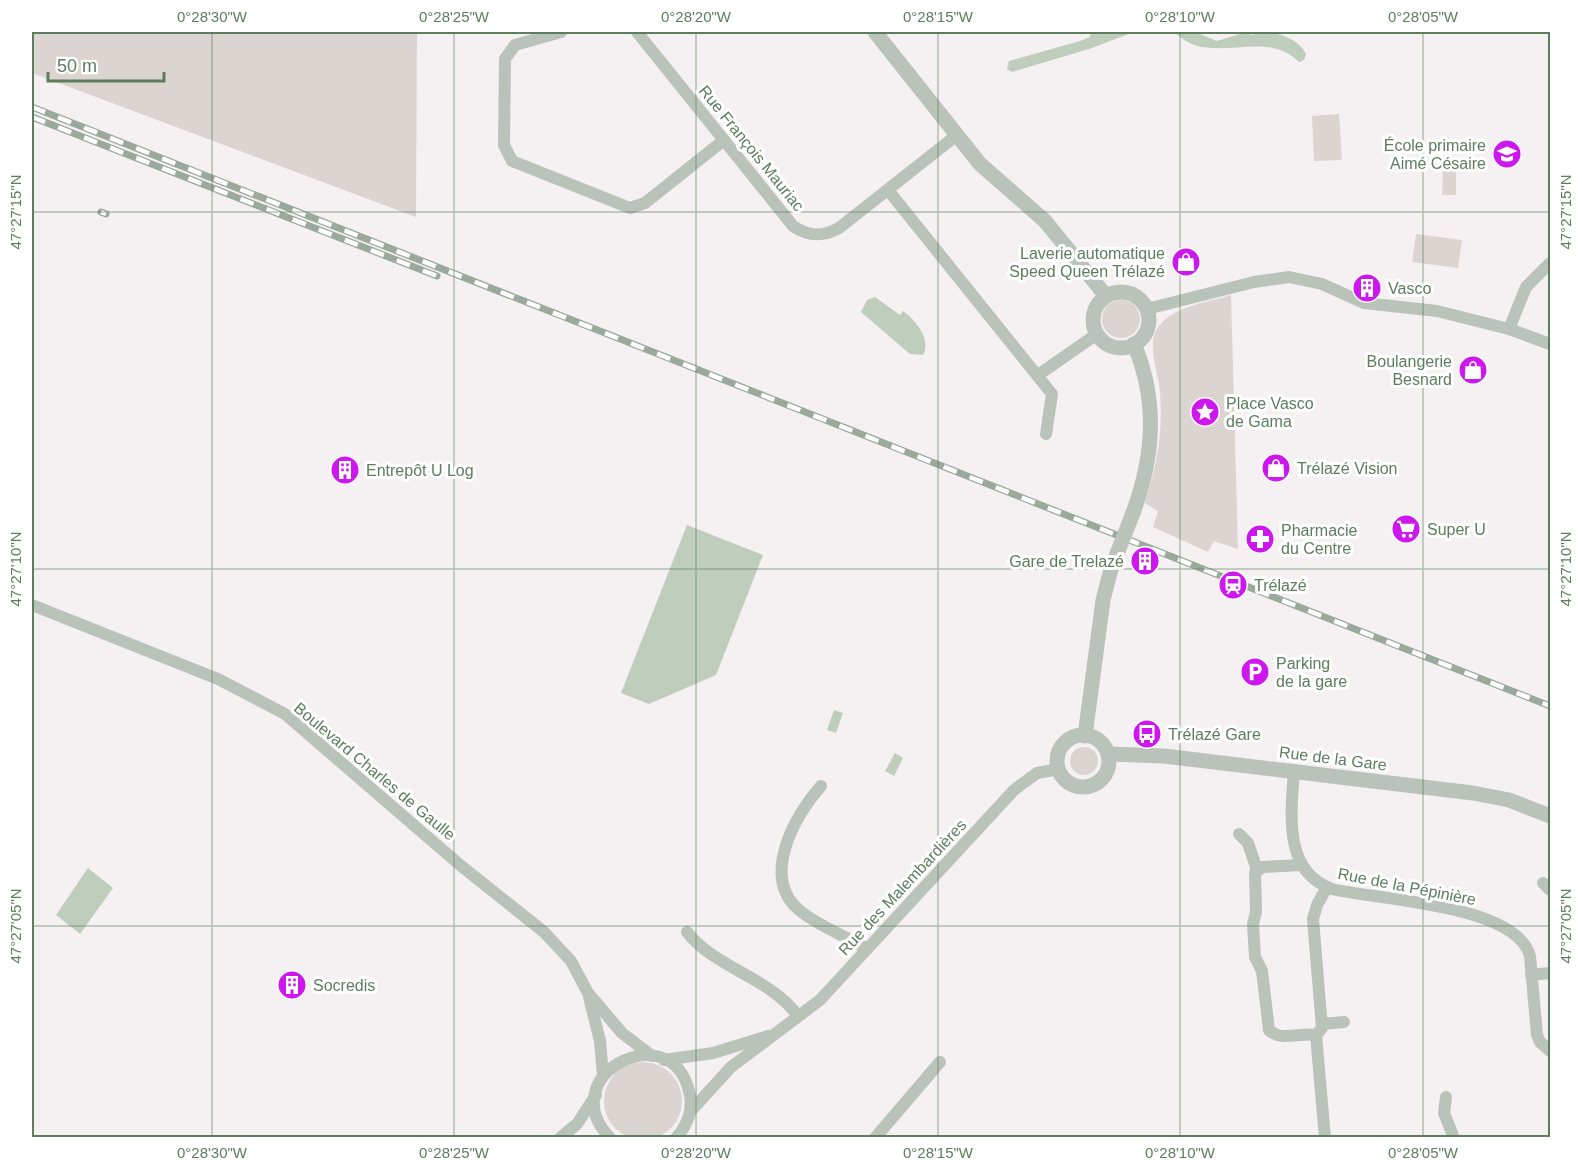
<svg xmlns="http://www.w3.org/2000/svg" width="1582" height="1169" font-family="Arial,sans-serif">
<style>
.green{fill:#dcd4d1}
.water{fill:#bfcdbd}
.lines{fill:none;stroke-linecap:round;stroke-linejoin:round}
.minor{stroke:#bac3ba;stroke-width:12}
.tertiary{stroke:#bac3ba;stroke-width:15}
.rail-casing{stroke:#9ba99c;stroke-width:7}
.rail{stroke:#fff;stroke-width:4.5;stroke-dasharray:14;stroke-linecap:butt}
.tertiary-bridge{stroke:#bac3ba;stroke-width:15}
.ticks{fill:none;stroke:#5d7d5f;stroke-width:1.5;stroke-opacity:0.45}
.labels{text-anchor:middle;stroke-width:6;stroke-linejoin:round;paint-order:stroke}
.poi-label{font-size:16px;fill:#5d7d5f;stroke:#fff;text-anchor:start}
.street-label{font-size:16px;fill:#5d7d5f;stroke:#fff}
.neatline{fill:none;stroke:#5d7d5f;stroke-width:2}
.ticks-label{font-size:15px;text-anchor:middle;fill:#5d7d5f}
</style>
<rect width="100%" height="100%" fill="#f5f0f2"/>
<g class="green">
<polygon points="32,32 417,32 416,217 32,73"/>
<polygon points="1339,114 1342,160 1314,161 1312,116"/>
<polygon points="1443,167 1456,167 1456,195 1442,195"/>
<polygon points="1416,234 1462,240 1458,268 1412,262"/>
<path d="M 1231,295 L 1238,549 L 1214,541 L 1208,552 L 1153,527 L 1158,511 L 1145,503 C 1157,462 1163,436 1160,393 C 1159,373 1145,344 1159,326 C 1174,306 1209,302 1231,295 Z"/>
<circle cx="1121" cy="319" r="19"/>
<circle cx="1084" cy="761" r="14"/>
<circle cx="643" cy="1101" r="39"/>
</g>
<g class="water">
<polygon points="1091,32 1134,32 1089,49 1012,72 1007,69 1009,61 1080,41 1090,37"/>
<path d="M 1175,32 L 1195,32 L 1217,41 L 1243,33 L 1253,35 L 1257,32 C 1273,31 1298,37 1306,54 L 1304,60 L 1299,62 C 1264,26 1209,69 1175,32 Z"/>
<path d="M 875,297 L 900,315 L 903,311 C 915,319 932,340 923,355 L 910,354 L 861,312 L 867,300 Z"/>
<polygon points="687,525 763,555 716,675 649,704 621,693"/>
<polygon points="834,710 843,713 836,733 827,730"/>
<polygon points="895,753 903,758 894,776 885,771"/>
<polygon points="88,868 113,888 80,934 56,915"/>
</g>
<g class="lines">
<g class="minor">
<polyline points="561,32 515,45 505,59 504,145 512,161 630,208 645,203 724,140"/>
<path d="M 637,32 L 793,226 C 809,237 823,237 839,228 L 957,135"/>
<polyline points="888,190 1052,394 1046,434"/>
<polyline points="1147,309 1254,282 1289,277 1322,284 1364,303 1437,311 1509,329 1550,344"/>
<polyline points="1509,329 1526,287 1550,263"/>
<polyline points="1038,375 1097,334"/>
<polyline points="32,605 218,679 285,714 460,865 544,932 571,961 588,993 622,1033 652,1056"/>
<path d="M 1294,771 C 1291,813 1283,872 1332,889 C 1377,900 1516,904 1530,956 L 1537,1035 L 1540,1042 L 1550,1051"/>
<path d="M 821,786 C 795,815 760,877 799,910 C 818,926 846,936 867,949"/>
<polyline points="1239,834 1248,843 1257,870"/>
<path d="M 1301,865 L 1263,867 L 1255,873 L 1256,912 L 1253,924 L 1255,957 L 1262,971 L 1269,1030 C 1281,1042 1300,1032 1316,1035"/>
<polyline points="1543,883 1550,890"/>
<path d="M 687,932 C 716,969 770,977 798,1016"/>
<polyline points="1531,975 1550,973"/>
<polyline points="589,997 600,1041 603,1076"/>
<polyline points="1322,1024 1344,1022"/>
<polyline points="1316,1035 1322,1028 1313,919 1317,905 1327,887"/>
<polyline points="1316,1035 1325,1138"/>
<polyline points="664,1060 713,1053 768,1036"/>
<polyline points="1446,1097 1444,1113 1454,1138"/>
<polyline points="690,1112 731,1067 820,1000 1014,790 1037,773 1059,769"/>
<polyline points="560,1138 577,1124 596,1095"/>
<path d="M 610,1138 C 551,1076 670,1014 689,1091 C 694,1108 688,1125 676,1138"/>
<polyline points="875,1138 940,1062"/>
</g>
<g class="tertiary">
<polyline points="875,32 980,164 1045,221 1106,296"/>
<circle cx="1121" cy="320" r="28"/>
<path d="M 1133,513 C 1154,456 1158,401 1134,344"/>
<circle cx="1083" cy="761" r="26"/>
<polyline points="1085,736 1103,600 1111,569"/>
<polyline points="1108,754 1164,756 1473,793 1509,800 1550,816"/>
</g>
<g class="rail-casing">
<g id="rail">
<polyline points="32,107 1550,706"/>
<polyline points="32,117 437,276"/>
<polyline points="101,212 106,214"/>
</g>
</g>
<use href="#rail" class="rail"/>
<polyline class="tertiary-bridge" points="1111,569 1133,513"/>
</g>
<path class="ticks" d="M 212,32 L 212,1138M 454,32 L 454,1138M 696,32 L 696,1138M 938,32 L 938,1138M 1180,32 L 1180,1138M 1423,32 L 1423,1138M 32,212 L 1550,212M 32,569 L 1550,569M 32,926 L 1550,926"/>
<defs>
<g id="school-disc" transform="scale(1.5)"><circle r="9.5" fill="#cd17ee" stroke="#fff"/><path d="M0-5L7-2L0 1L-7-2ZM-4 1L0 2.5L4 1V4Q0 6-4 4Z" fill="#fff"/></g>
<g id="shop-disc" transform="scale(1.5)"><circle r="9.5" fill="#cd17ee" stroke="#fff"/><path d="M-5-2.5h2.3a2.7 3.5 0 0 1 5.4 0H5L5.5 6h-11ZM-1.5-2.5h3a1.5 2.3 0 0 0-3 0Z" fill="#fff"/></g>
<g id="building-disc" transform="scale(1.5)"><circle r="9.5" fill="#cd17ee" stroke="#fff"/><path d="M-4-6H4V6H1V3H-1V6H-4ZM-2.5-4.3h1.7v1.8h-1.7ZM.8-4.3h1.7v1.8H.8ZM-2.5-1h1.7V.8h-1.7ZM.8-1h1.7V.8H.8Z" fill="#fff"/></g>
<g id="sight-disc" transform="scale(1.5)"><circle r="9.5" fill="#cd17ee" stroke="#fff"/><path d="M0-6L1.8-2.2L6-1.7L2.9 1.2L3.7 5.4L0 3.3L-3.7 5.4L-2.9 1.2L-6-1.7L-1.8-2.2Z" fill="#fff"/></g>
<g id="supermarket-disc" transform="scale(1.5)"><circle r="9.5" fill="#cd17ee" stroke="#fff"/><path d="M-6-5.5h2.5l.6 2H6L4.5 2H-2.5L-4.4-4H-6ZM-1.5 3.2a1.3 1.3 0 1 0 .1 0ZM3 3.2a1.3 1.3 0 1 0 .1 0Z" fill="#fff"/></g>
<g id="pharmacy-disc" transform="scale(1.5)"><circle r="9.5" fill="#cd17ee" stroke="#fff"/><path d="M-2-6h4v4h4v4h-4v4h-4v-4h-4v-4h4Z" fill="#fff"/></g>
<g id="station-disc" transform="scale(1.5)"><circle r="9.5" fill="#cd17ee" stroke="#fff"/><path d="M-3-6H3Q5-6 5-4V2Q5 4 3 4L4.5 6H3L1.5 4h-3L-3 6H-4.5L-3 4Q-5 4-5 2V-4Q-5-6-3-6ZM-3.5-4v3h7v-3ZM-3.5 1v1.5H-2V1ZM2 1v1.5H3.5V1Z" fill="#fff"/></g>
<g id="parking-disc" transform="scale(1.5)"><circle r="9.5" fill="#cd17ee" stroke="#fff"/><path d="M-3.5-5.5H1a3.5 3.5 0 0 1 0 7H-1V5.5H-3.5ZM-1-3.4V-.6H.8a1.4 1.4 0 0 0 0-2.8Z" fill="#fff"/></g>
<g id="bus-disc" transform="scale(1.5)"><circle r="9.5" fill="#cd17ee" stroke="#fff"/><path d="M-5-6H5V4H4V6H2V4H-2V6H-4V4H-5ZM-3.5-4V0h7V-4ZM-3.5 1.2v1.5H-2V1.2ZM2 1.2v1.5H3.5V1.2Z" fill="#fff"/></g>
</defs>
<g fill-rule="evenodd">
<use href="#school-disc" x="1507" y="154"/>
<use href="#shop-disc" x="1186" y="262"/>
<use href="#building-disc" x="1367" y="288"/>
<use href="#shop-disc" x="1473" y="370"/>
<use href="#sight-disc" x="1205" y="412"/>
<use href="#shop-disc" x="1276" y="468"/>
<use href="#building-disc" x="345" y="470"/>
<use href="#supermarket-disc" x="1406" y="529"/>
<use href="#pharmacy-disc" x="1260" y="539"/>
<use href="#building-disc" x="1145" y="561"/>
<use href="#station-disc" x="1233" y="585"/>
<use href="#parking-disc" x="1255" y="672"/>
<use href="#bus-disc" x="1147" y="734"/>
<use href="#building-disc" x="292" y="985"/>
</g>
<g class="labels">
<g class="poi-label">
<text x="1486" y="151" text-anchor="end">École primaire<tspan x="1486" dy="18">Aimé Césaire</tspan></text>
<text x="1165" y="259" text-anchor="end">Laverie automatique<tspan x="1165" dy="18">Speed Queen Trélazé</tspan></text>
<text x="1388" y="294">Vasco</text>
<text x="1452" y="367" text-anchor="end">Boulangerie<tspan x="1452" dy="18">Besnard</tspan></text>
<text x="1226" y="409">Place Vasco<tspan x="1226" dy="18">de Gama</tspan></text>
<text x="1297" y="474">Trélazé Vision</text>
<text x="366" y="476">Entrepôt U Log</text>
<text x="1427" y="535">Super U</text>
<text x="1281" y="536">Pharmacie<tspan x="1281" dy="18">du Centre</tspan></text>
<text x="1124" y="567" text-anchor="end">Gare de Trelazé</text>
<text x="1254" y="591">Trélazé</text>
<text x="1276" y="669">Parking<tspan x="1276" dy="18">de la gare</tspan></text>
<text x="1168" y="740">Trélazé Gare</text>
<text x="313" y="991">Socredis</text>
</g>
<g class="street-label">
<text transform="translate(752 148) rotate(51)" y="6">Rue François Mauriac</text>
<text transform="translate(1333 758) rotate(7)" y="6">Rue de la Gare</text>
<text transform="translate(375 771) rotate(40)" y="6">Boulevard Charles de Gaulle</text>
<text transform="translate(1407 886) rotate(11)" y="6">Rue de la Pépinière</text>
<text transform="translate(902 887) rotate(-47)" y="6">Rue des Malembardières</text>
</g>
</g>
<rect width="1582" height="1169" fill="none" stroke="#ffffff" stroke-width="66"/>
<path d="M48 72v9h116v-9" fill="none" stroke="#5d7d5f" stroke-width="3"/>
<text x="57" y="72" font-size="18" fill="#5d7d5f" stroke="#ffffff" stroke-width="4.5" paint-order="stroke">50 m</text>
<rect x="33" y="33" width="1516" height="1103" class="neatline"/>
<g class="ticks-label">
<text x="212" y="22">0°28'30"W</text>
<text x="454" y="22">0°28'25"W</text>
<text x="696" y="22">0°28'20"W</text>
<text x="938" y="22">0°28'15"W</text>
<text x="1180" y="22">0°28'10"W</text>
<text x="1423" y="22">0°28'05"W</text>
<text transform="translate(16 212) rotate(-90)" y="5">47°27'15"N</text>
<text transform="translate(1566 212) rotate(-90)" y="5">47°27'15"N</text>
<text transform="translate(16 569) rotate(-90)" y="5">47°27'10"N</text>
<text transform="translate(1566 569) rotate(-90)" y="5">47°27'10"N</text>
<text transform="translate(16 926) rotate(-90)" y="5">47°27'05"N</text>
<text transform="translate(1566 926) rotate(-90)" y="5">47°27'05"N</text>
<text x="212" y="1158">0°28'30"W</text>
<text x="454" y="1158">0°28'25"W</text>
<text x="696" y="1158">0°28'20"W</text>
<text x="938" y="1158">0°28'15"W</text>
<text x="1180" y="1158">0°28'10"W</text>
<text x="1423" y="1158">0°28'05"W</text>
</g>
</svg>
